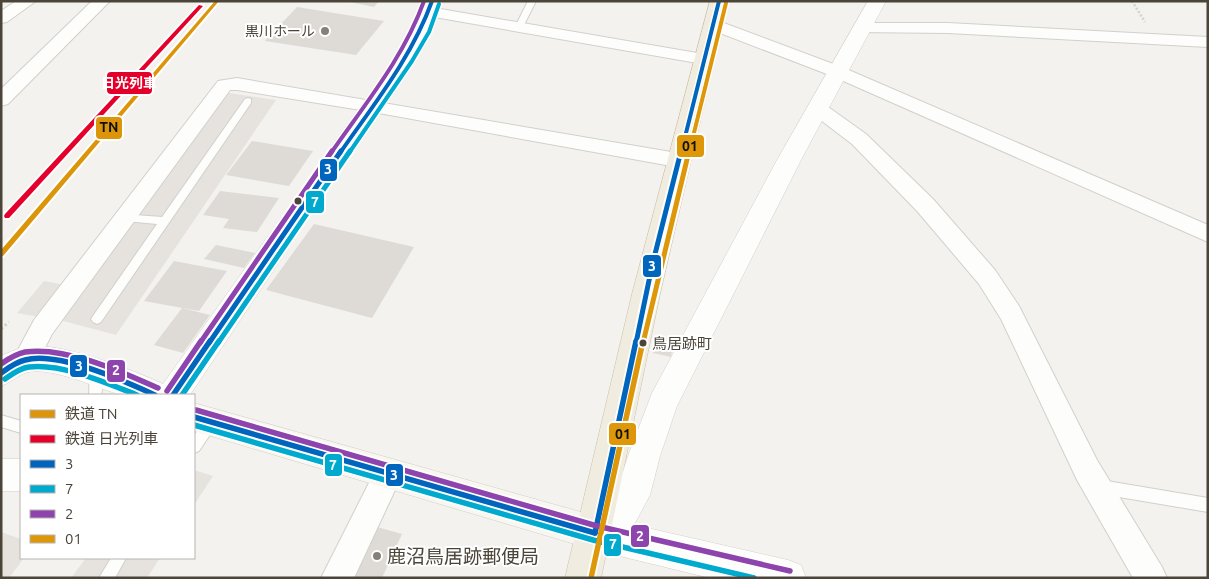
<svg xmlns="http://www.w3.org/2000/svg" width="1209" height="579" font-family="Ubuntu,'Noto Sans JP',sans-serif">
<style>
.parking{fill:#e6e3df}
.building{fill:#dedbd6}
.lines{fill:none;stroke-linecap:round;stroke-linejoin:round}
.service-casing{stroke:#d2d0cb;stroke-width:2}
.minor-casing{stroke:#d2d0cb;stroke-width:2}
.tertiary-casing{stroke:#d2d0cb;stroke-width:1}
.secondary-casing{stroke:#d3cfc5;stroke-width:1}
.trunk-casing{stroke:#ccbfa9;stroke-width:1}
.path-far1{stroke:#d3d2cc;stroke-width:2.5;stroke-dasharray:2 2;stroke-linecap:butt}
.path{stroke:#d3d2cc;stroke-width:3;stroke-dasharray:2.5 2.5;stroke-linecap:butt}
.service{fill:#fdfdfc;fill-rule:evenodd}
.minor{fill:#fdfdfc;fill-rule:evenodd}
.tertiary{fill:#fdfdfc;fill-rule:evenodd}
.secondary{fill:#f7f6f1;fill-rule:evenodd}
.trunk{fill:#f0ece0;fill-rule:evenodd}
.bus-1-far2-casing{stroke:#fff;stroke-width:7}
.bus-1-far1-casing{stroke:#fff;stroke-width:9}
.bus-1-casing{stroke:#fff;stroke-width:9}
.bus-2-far2-casing{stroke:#fff;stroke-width:7}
.bus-2-far1-casing{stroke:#fff;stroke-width:9}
.bus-2-casing{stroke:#fff;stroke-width:9}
.bus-3-far2-casing{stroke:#fff;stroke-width:7}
.bus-3-far1-casing{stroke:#fff;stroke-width:9}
.bus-3-casing{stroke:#fff;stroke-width:9}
.bus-4-far2-casing{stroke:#fff;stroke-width:7}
.bus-4-far1-casing{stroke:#fff;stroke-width:9}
.bus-4-casing{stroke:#fff;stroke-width:9}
.bus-1-far2{stroke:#0065bd;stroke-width:4}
.bus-1-far1{stroke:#0065bd;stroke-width:5}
.bus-1{stroke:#0065bd;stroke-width:5.5}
.bus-2-far2{stroke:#00a9ce;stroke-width:4}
.bus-2-far1{stroke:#00a9ce;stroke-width:5}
.bus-2{stroke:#00a9ce;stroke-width:5.5}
.bus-3-far2{stroke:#8e44ad;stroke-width:4}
.bus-3-far1{stroke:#8e44ad;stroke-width:5}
.bus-3{stroke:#8e44ad;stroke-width:5.5}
.bus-4-far2{stroke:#dd9709;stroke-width:4}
.bus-4-far1{stroke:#dd9709;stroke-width:5}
.bus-4{stroke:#dd9709;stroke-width:5.5}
.rail-1-casing{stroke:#fff;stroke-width:4}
.rail-2-casing{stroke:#fff;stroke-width:4}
.rail-1{fill:#dc9509;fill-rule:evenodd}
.rail-2{fill:#e4002b;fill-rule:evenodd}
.poi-dot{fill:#868178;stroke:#fff;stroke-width:2}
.bus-dot{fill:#4b4439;stroke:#fff;stroke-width:2}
.labels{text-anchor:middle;stroke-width:4;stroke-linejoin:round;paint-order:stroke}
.far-poi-label{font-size:14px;fill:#4b4439;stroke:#fff;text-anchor:end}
.bus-label{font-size:15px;fill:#4b4439;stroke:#fff;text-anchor:start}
.near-poi-label{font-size:19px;fill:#4b4439;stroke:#fff;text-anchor:start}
.line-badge{stroke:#fff;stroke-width:2}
.badge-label{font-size:14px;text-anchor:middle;font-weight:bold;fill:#fff}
.pale-badge-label{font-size:14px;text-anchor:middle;font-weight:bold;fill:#111}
</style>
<rect width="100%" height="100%" fill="#f4f2ee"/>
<g class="parking">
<polygon points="222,92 276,100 116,335 56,319"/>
<polygon points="44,281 65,285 39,317 17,313"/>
<polygon points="194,470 213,476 194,505"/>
<polygon points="1,532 21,539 21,558 24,558 9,578 1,578"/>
<polygon points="86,558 160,558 147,578 71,578"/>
</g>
<g class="building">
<polygon points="345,1 379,1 374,7"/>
<polygon points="297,7 384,21 356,55 265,41"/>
<polygon points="252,141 313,151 289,186 226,175"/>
<polygon points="220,191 279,198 257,232 223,228 229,219 203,215"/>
<polygon points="314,224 414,247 372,318 266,290"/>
<polygon points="216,245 255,253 244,268 204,259"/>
<polygon points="174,261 227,271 199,311 144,301"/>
<polygon points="182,308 210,315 183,353 154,345"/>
<polygon points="657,342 673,345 671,357 653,353"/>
<polygon points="377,527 402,534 382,578 352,578"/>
</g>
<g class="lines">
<g class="service-casing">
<g id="service">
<polygon points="528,1 536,1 522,29 516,29 515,27"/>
<polygon points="248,98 251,99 251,103 101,322 97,324 93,322 91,319 93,316 157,224 125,221 121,220 120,217 121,214 162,217 245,99"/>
<path d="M 96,369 L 100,370 C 104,378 103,387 101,395 L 89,395 C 90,387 88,377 92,370 Z"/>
<polygon points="1,415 21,421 21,433 1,427"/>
<polygon points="211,416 216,418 217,422 216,426 199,451 194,453 194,436 206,418"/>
<polygon points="1101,480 1208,498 1208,512 1101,494 1096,492 1094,487 1096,482"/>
<polygon points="111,558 126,558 115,578 99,578"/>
</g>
</g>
<g class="minor-casing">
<g id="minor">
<polygon points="16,1 36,1 7,22 1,23 1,11"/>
<polygon points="92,1 110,1 8,104 1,106 1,89"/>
<polygon points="429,7 703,54 709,55 712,59 709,63 703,64 423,15 421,12 423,9"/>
<polygon points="713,19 844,68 1208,225 1208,242 832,76 707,28 705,24 707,20"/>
<polygon points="863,23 948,23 1208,37 1208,47 948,33 857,32 855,28 857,24"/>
<polygon points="237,78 677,153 684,155 687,160 684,165 677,167 373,112 237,90 230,90 52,334 35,367 26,370 17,367 13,359 34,320 218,81"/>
<polygon points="817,102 824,104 866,134 933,199 995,270 1019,306 1097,460 1162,567 1167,578 1133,578 1077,480 1001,319 979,284 917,211 852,144 810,112 808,108 810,104"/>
<polygon points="389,459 399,463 403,473 354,578 321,578 379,463"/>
</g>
</g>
<g class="tertiary-casing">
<g id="tertiary">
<path d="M 423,1 L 441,1 L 432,29 L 416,57 L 190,395 C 174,395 135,399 121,395 C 98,388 52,367 28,372 C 19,374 10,383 1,386 L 1,356 C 10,352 21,347 30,346 C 65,344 131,369 163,384 L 396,56 L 412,29 Z"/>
<polygon points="868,1 886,1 801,160 677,406 660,456 650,495 634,525 788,560 801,565 806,578 710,578 595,550 583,545 578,533 583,521 610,501 618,487 628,456 652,393 777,160"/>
<rect x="1" y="459" width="20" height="32"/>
</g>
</g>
<g class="secondary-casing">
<polygon id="secondary" points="194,403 595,516 607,521 612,533 607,545 595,550 194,431"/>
</g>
<g class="trunk-casing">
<polygon id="trunk" points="710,1 728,1 660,294 601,578 565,578 632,294"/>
</g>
<polyline class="path-far1" points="1132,1 1145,22"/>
<polyline class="path" points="1,329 9,322"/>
<use href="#service" class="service"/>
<use href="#minor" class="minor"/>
<use href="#tertiary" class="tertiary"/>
<use href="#secondary" class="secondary"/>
<use href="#trunk" class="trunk"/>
<g class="bus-1-far2-casing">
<g id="bus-1-far2">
<path d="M 340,153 C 374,104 412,57 432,1"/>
<polyline points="681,153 719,1"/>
</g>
</g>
<g class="bus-1-far1-casing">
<g id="bus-1-far1">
<polyline points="209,343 341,151"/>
<polyline points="636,343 652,266 681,151"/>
</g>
</g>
<g class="bus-1-casing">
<g id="bus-1">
<path d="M 1,373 C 8,368 16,362 25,360 C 58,351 124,381 155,395"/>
<polyline points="173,395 210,341"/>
<polyline points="194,417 595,533"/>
<polyline points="595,533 636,341"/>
</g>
</g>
<g class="bus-2-far2-casing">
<polyline id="bus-2-far2" points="349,153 412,61 429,32 439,4"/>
</g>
<g class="bus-2-far1-casing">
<polyline id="bus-2-far1" points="218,343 350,151"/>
</g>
<g class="bus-2-casing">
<g id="bus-2">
<path d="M 5,379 C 12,374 20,368 29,367 C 62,363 106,383 137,395"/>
<polyline points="182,395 219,341"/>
<polyline points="194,425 593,540 754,578"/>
</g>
</g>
<g class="bus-3-far2-casing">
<path id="bus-3-far2" d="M 331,153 C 365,104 404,57 424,1"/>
</g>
<g class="bus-3-far1-casing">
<polyline id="bus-3-far1" points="200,343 332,151"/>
</g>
<g class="bus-3-casing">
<g id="bus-3">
<path d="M 1,364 C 8,359 16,354 25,352 C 66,346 122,372 158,388"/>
<polyline points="167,391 201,341"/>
<polyline points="196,410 597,526 790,571"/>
</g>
</g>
<g class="bus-4-far2-casing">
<polyline id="bus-4-far2" points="689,153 726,3"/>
</g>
<g class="bus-4-far1-casing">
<polyline id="bus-4-far1" points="643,343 689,151"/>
</g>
<g class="bus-4-casing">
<polyline id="bus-4" points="591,578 643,341"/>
</g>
<use href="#bus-1-far2" class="bus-1-far2"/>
<use href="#bus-1-far1" class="bus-1-far1"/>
<use href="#bus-1" class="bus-1"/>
<use href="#bus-2-far2" class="bus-2-far2"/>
<use href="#bus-2-far1" class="bus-2-far1"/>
<use href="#bus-2" class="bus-2"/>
<use href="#bus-3-far2" class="bus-3-far2"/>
<use href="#bus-3-far1" class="bus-3-far1"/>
<use href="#bus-3" class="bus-3"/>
<use href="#bus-4-far2" class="bus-4-far2"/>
<use href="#bus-4-far1" class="bus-4-far1"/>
<use href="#bus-4" class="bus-4"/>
<g class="rail-1-casing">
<polygon id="rail-1" points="215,1 219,1 3,256 1,256 1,250"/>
</g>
<g class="rail-2-casing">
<polygon id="rail-2" points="199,5 203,6 9,218 5,218 4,216 5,214"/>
</g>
<use href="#rail-1" class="rail-1"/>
<use href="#rail-2" class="rail-2"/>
</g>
<g class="poi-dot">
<circle cx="325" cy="31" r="5"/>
<circle cx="377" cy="556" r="5"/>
</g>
<g class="bus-dot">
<circle cx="298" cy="201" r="4.5"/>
<circle cx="643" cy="343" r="4.5"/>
</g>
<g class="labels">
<g class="far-poi-label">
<text x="315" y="36">黒川ホール</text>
</g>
<g class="bus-label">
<text x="652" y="349">鳥居跡町</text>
</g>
<g class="near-poi-label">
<text x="387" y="563">鹿沼鳥居跡郵便局</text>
</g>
</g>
<g class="line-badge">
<rect x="106" y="71" width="47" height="24" rx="5" fill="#e4002b"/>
<rect x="95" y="116" width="28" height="24" rx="5" fill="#dc9509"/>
<rect x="676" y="134" width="29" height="24" rx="5" fill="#dd9709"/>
<rect x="319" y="158" width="19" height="24" rx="5" fill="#0065bd"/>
<rect x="305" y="190" width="20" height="24" rx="5" fill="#00a9ce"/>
<rect x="642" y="254" width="20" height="24" rx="5" fill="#0065bd"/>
<rect x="69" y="354" width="19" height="24" rx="5" fill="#0065bd"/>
<rect x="106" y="359" width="20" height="24" rx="5" fill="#8e44ad"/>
<rect x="608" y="422" width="29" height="24" rx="5" fill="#dd9709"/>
<rect x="324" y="453" width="19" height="24" rx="5" fill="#00a9ce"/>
<rect x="385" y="463" width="19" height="24" rx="5" fill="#0065bd"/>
<rect x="630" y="524" width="20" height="24" rx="5" fill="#8e44ad"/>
<rect x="603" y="533" width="19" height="24" rx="5" fill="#00a9ce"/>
</g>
<g class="badge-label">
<text x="129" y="88">日光列車</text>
<text x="328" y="174">3</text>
<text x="315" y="207">7</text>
<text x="652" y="271">3</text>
<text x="79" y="371">3</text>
<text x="116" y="375">2</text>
<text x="333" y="470">7</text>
<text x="394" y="480">3</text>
<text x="640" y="541">2</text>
<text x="613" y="549">7</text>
</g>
<g class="pale-badge-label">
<text x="109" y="132">TN</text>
<text x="690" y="151">01</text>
<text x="623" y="439">01</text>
</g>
<rect width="1209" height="579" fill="none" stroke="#4b4439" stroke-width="5"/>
<rect x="20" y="394" width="175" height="165" fill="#ffffff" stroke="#b7b4b0"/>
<rect x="30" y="410" width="25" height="8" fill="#dc9509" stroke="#b7b4b0"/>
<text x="65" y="419" font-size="15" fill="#4b4439">鉄道 TN</text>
<rect x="30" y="435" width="25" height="8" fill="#e4002b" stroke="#b7b4b0"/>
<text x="65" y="444" font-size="15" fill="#4b4439">鉄道 日光列車</text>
<rect x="30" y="460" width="25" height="8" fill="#0065bd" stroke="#b7b4b0"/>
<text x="65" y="469" font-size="15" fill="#4b4439">3</text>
<rect x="30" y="485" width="25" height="8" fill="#00a9ce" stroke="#b7b4b0"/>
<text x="65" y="494" font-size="15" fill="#4b4439">7</text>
<rect x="30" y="510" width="25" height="8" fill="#8e44ad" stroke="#b7b4b0"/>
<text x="65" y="519" font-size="15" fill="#4b4439">2</text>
<rect x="30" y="535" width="25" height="8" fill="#dd9709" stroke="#b7b4b0"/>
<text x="65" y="544" font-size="15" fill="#4b4439">01</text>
</svg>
